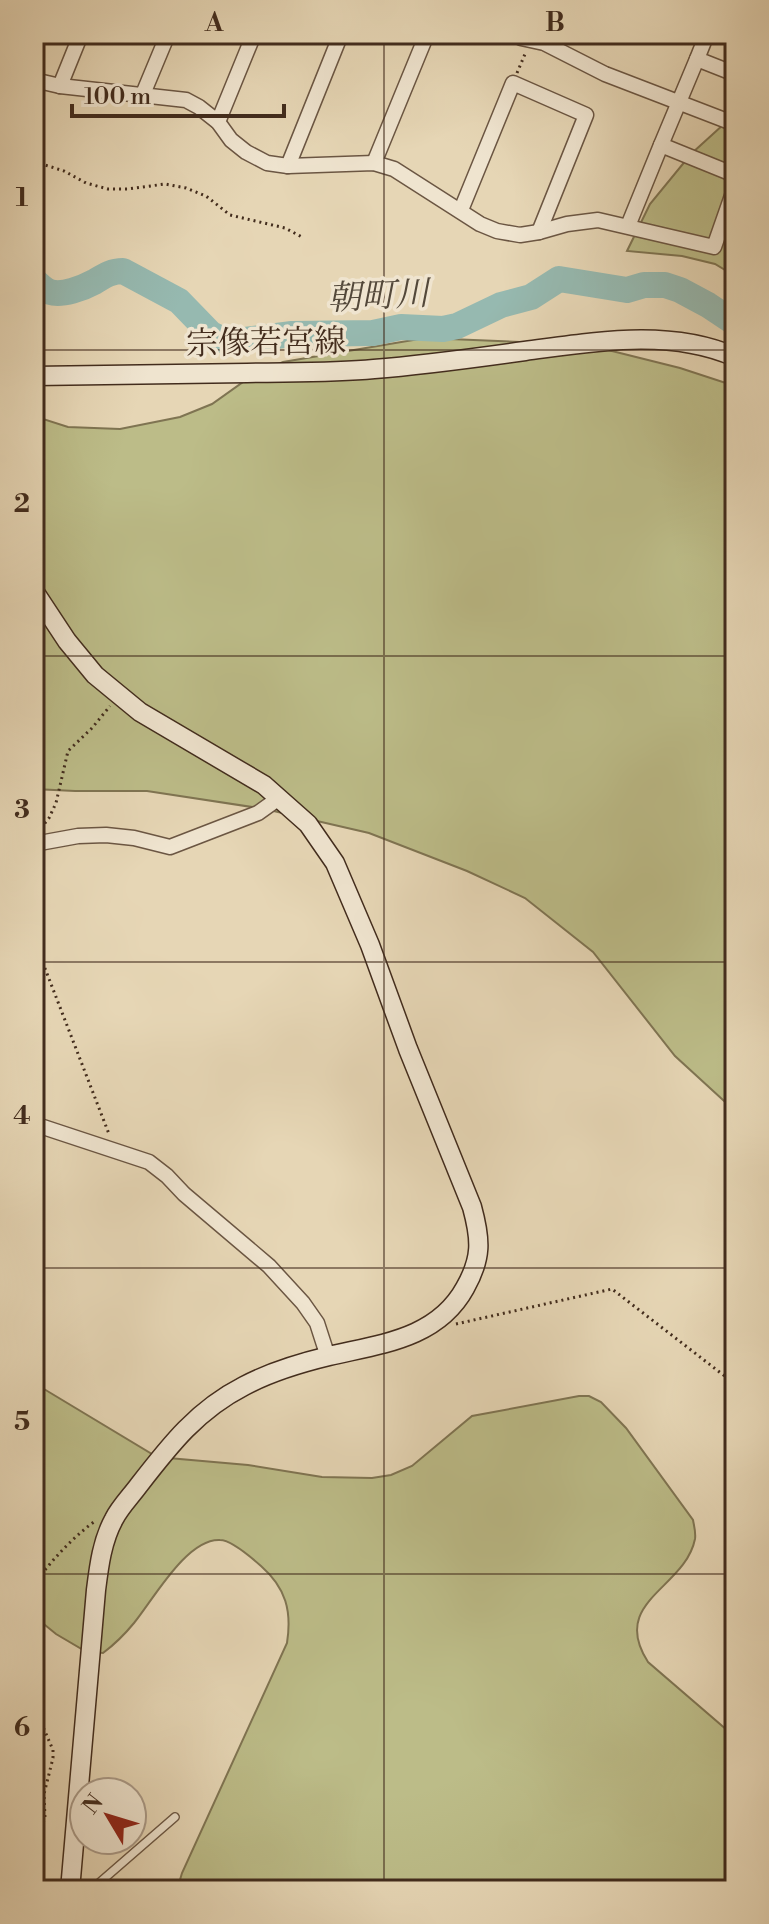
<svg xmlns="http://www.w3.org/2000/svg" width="769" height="1924" font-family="'Libre Bodoni','Noto Serif JP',serif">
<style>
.green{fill:#bcbc88;stroke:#7f7452;stroke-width:2}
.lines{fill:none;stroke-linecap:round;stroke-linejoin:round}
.river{stroke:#96b9b0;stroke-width:26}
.lane-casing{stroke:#6b5643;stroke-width:10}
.street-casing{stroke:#6b5643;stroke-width:17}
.secondary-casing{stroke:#422c1d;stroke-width:21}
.path{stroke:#422c1d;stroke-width:3;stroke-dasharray:2 4;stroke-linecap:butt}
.lane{stroke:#efe4cf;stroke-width:7}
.street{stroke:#efe4cf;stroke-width:14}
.secondary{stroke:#efe4cf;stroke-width:18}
.grid{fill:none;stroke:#422c1d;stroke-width:2;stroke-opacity:0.55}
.labels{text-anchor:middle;stroke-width:7;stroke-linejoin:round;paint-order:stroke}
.street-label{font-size:32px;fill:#422c1d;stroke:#efe4cf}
.water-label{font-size:34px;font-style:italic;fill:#53483a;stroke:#efe4cf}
.neatline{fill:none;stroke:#422c1d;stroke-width:3}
.grid-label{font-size:26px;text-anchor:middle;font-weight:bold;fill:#422c1d}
</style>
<rect width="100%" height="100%" fill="#e6d6b5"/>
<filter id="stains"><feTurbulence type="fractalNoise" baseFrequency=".0025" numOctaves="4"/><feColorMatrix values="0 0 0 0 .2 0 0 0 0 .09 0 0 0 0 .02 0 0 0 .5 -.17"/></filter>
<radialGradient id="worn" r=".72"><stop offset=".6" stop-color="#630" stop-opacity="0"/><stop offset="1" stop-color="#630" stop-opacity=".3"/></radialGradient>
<g class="green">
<polygon points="735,114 735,276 715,264 682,256 627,251 650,204 691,154"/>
<polygon points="425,338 545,343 608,350 680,368 735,386 735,1111 675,1056 593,952 525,898 467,871 369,833 265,809 147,791 75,791 34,789 34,416 68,427 120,429 180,417 212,404 253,375 283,362"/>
<path d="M 34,1383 L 157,1457 L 248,1465 L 322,1477 L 372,1478 L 391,1475 L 412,1466 L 472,1416 L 579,1396 L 589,1396 L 601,1402 L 626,1428 L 693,1520 C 694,1526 696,1532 695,1539 C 685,1589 609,1601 648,1662 L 735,1737 L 735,1890 L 177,1890 L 182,1873 L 287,1643 C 292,1611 286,1588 261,1566 C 252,1558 231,1540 220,1540 C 187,1538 153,1600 134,1623 C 125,1634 115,1644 103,1653 L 85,1651 L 56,1634 L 34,1616 Z"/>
</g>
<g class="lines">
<path class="river" d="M 34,280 C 38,284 44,290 50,292 C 62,296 83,288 94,282 C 104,276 111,271 123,271 L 179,301 L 211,334 L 223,340 L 245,340 L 292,334 L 373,333 L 401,327 L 443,329 L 457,326 L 501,305 L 531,297 L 559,279 L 627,290 L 644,285 L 665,285 L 680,290 L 708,305 L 735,323"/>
<g class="lane-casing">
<polyline id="lane" points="91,1890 175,1817"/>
</g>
<g class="street-casing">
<g id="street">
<polyline points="515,34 521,38 544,43 605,74 735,124"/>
<polyline points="707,34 697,59 735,74"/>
<polyline points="34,80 60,86 186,100 199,107 218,122 231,140 246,152 267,163 288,166 374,163 394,169 480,224 497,231 520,235 539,232 567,224 598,220 714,247 735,187"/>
<polyline points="60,86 81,34"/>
<polyline points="143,94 168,34"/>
<polyline points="218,122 254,34"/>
<polyline points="661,145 697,59"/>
<polyline points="374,163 427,34"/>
<polyline points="288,166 341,34"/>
<polyline points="461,210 513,83 586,115 539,232"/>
<polyline points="628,226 661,145 735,175"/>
<polyline points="34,844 78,836 106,835 134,838 170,847 258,813 279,798"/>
<polyline points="34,1124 149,1162 167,1176 184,1194 269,1266 303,1303 317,1323 328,1357"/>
</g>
</g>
<g class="secondary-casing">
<g id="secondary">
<path d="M 34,376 C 105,375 176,374 247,373 C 289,372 332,373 374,369 C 425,365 475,358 525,351 C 594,342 669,328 735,357"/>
<path d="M 34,591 L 67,641 L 95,675 L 140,712 L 264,785 L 308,824 L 335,863 L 370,945 L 408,1049 L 472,1207 C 481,1240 482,1258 465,1288 C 437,1339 380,1344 329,1356 C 300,1363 270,1372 244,1386 C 197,1410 170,1445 139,1485 C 131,1496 120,1507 114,1519 C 102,1541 99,1566 96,1590 L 70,1890"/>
</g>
</g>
<g class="path">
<polyline points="517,73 525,54"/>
<polyline points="34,167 45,165 64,171 86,183 108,189 128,189 165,184 186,188 206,196 230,215 285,228 302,237"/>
<polyline points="41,828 49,818 56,803 68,751 92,728 110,706"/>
<polyline points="34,940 109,1134"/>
<polyline points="456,1324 612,1289 735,1384"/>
<path d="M 34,1584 C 52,1560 71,1539 95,1521"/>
<polyline points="34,1706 53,1750 53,1758 44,1794 45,1818 34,1844"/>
</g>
<use href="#lane" class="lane"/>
<use href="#street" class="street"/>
<use href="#secondary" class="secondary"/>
</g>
<path class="grid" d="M 384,34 L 384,1890M 34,350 L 735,350M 34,656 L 735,656M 34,962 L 735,962M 34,1268 L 735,1268M 34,1574 L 735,1574"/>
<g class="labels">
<g class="street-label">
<text transform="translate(266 342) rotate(-1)" y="11">宗像若宮線</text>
</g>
<g class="water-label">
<text transform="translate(378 295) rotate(-3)" y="12">朝町川</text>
</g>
</g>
<rect width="769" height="1924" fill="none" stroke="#e6d6b5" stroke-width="88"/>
<g transform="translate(108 1816) rotate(308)"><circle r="38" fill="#efe4cf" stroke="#aa9a88" stroke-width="2"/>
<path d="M0-6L14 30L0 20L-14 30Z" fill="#8f2418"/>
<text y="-12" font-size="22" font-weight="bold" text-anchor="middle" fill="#422c1d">N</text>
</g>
<path d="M72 104v12h212v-12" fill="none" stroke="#422c1d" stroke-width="4"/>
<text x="84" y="104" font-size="24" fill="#422c1d" stroke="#efe4cf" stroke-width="6" paint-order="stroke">100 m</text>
<rect x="44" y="44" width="681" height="1836" class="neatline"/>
<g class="grid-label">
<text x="214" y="31">A</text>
<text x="555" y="31">B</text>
<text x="22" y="206">1</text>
<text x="22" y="512">2</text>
<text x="22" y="818">3</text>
<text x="22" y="1124">4</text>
<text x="22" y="1430">5</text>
<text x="22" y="1736">6</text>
</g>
<rect width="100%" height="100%" filter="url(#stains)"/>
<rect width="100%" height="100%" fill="url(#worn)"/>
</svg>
